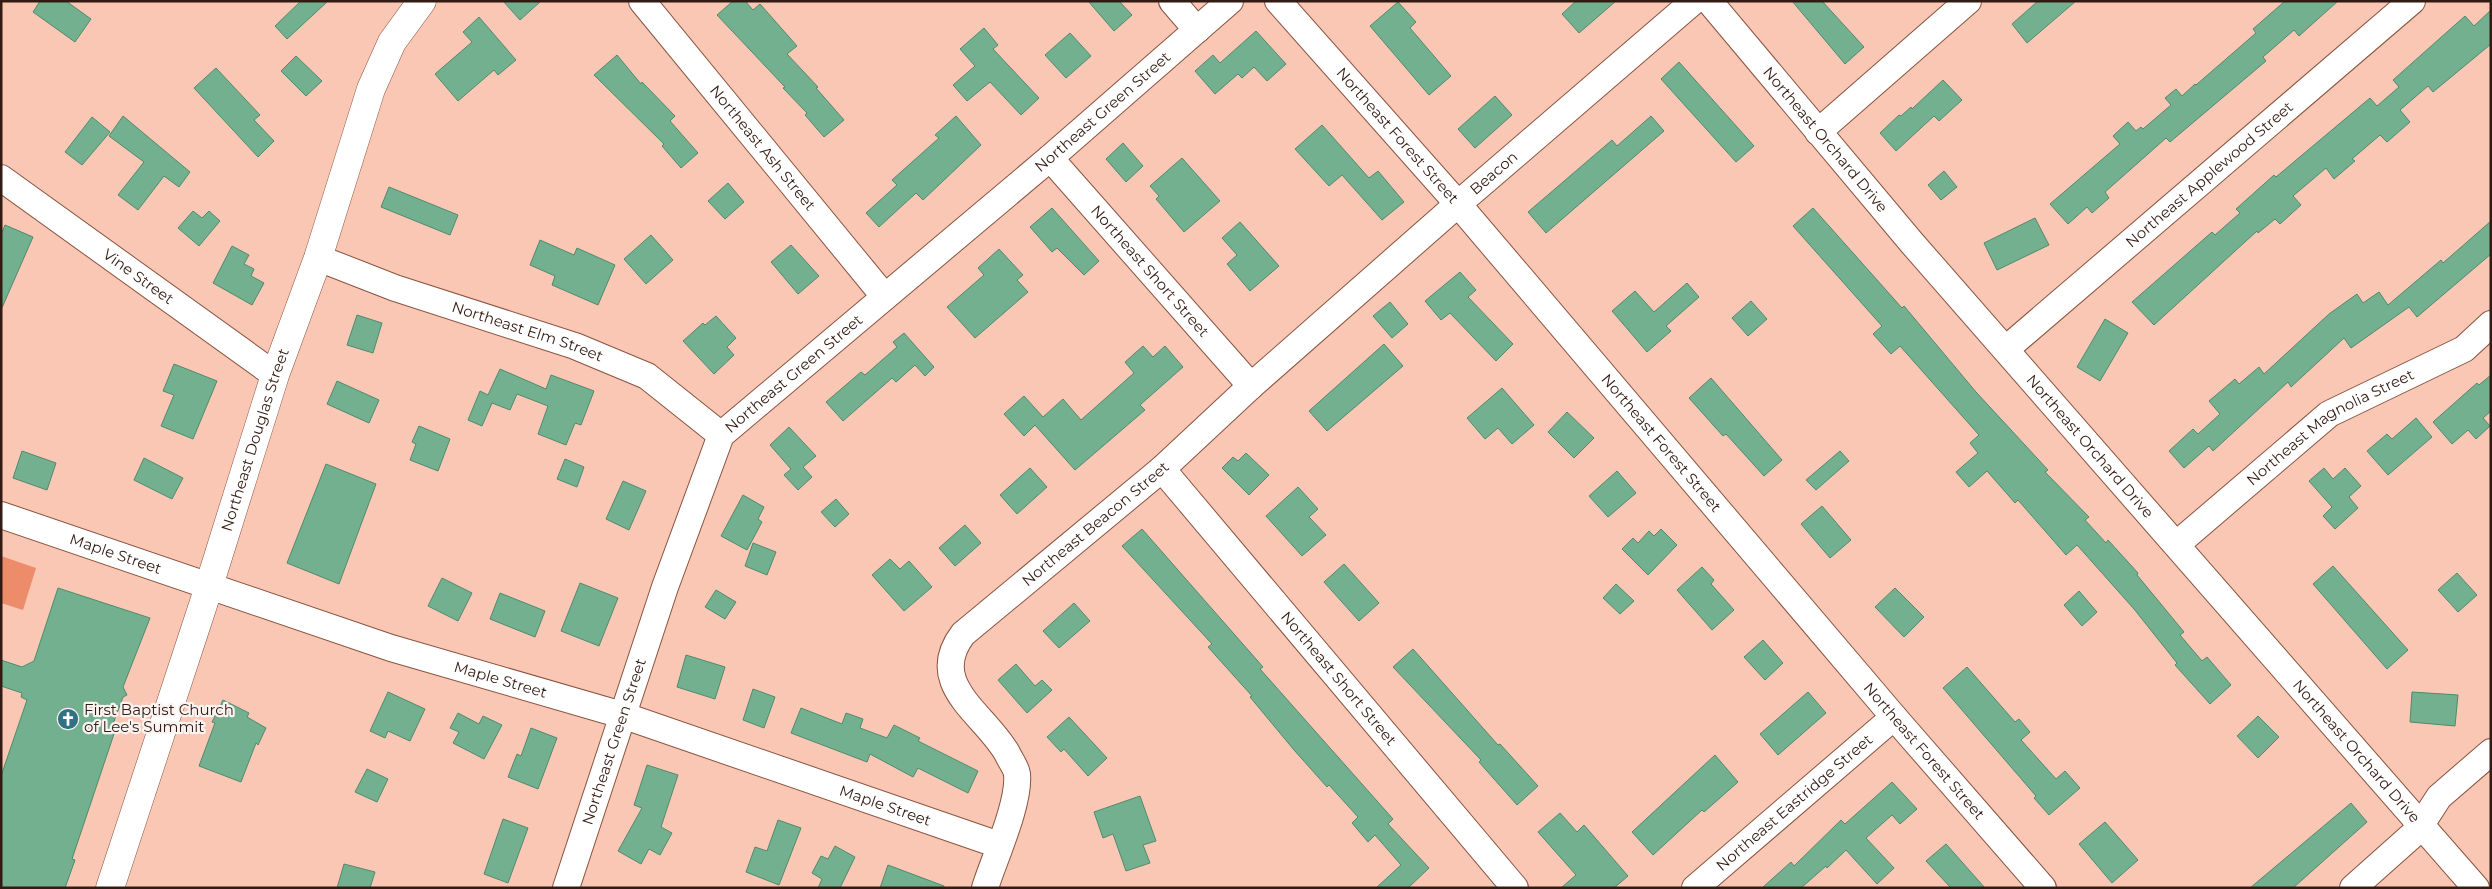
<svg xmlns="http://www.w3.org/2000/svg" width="2492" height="889" font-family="Montserrat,sans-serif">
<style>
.green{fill:#ec8c6a}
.building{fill:#73b090;stroke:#4f8a6c}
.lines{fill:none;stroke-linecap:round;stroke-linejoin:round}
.minor-casing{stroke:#89533f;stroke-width:28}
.major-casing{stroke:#89533f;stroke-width:29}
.minor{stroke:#fff;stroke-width:26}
.major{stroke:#fff;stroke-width:28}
.labels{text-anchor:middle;stroke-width:4.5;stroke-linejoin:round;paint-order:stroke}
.street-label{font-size:15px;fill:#321b13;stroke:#faf3f1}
.poi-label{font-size:15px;fill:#321b13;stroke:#faf3f1;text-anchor:start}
</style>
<rect width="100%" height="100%" fill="#fac7b5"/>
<polygon class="green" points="1,556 36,568 23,610 1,603"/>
<g class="building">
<polygon points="40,1 66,1 91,19 75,42 33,12"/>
<polygon points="301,1 328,1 287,39 275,26"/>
<polygon points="503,1 541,1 520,20"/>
<polygon points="733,1 745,1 753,10 760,4 797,46 787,54 818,87 816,88 844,120 824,137 805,115 807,113 783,88 785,87 717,15"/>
<polygon points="1088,1 1119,1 1132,15 1114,31"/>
<polygon points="1576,1 1616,1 1579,33 1562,14"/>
<polygon points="1792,1 1822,1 1864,47 1845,64"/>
<polygon points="2038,1 2076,1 2027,43 2012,24"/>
<polygon points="2285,1 2338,1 2299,36 2294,30 2263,57 2266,61 2170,142 2166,138 2105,192 2109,198 2092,213 2087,207 2068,224 2050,204 2120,144 2113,136 2128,122 2136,131 2141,127 2143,129 2171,105 2165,98 2176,89 2182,96 2195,84 2196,85 2256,33 2253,29"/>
<polygon points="1398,2 1416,22 1410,28 1451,76 1429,95 1370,26"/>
<polygon points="2491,10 2491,44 2433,92 2428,86 2400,110 2410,122 2387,142 2380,135 2352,159 2355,161 2334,179 2326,168 2293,196 2301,205 2280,224 2275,219 2258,233 2257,231 2154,325 2132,302 2212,232 2215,235 2240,213 2236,209 2274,175 2276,177 2370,98 2377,106 2399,87 2393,80 2465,16 2474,26"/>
<polygon points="479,17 516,60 498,75 494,70 458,101 435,74 472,42 463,32"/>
<polygon points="984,28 998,45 993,49 1039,98 1021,115 990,82 967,101 953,85 975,66 960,49"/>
<polygon points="1256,31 1286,64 1267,81 1254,67 1242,78 1238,74 1215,94 1195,71 1213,55 1220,63"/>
<polygon points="1070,33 1091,56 1066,78 1045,55"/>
<polygon points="617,55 641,84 642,82 675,116 670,121 698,153 681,168 662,146 664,144 594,75"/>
<polygon points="296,56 322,81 306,96 281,71"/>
<polygon points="1679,62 1754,146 1736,162 1661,79"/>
<polygon points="216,68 260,115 254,120 274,141 258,157 194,88"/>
<polygon points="1943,80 1962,100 1939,121 1934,116 1896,151 1880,133 1899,115 1901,116 1911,107 1912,109"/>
<polygon points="1495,96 1512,115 1475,148 1458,129"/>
<polygon points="123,116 190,172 179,187 164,176 138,210 118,195 144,162 109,136"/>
<polygon points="956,116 981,145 923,200 916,193 879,227 866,213 897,185 892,180 939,138 935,135"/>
<polygon points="1651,116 1664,131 1546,233 1528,212 1612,140 1617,146"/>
<polygon points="92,117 110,132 82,165 65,152"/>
<polygon points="1322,125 1369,178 1378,171 1404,202 1382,220 1342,175 1329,186 1295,149"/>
<polygon points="1123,143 1143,166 1126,182 1106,159"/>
<polygon points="1182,158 1220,201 1184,232 1156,199 1159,196 1150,186"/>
<polygon points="1944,171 1957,187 1941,200 1928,185"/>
<polygon points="728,183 744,202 725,219 708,201"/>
<polygon points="389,187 458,215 450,235 381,207"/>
<polygon points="1052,208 1099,261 1084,275 1057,248 1052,252 1030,227"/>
<polygon points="1813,208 1902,308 1904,306 1976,392 2048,470 2045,472 2089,517 2085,520 2106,543 2108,540 2138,573 2137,575 2184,632 2180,635 2202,661 2207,657 2231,685 2210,704 2175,665 2177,663 2134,609 2077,545 2066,555 2018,500 2015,503 1987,471 1969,487 1956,472 1978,453 1970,443 1979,435 1900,346 1891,354 1873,334 1882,326 1793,226"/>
<polygon points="193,211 202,218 209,211 220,221 199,246 178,228"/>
<polygon points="2035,218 2049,245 1997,270 1984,243"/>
<polygon points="2491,221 2491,254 2417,317 2409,307 2351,348 2344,338 2291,387 2288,382 2213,451 2209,446 2184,468 2169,451 2193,429 2198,434 2220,414 2209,401 2235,379 2239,384 2259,367 2264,374 2329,314 2357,294 2363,303 2379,292 2388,305 2441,260 2443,263"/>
<polygon points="1240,222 1279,266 1250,291 1227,264 1237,255 1222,238"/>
<polygon points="5,225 33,237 1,310 1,235"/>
<polygon points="651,235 673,260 646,284 624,259"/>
<polygon points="540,240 574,255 577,248 615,265 598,305 552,285 555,276 530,265"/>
<polygon points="791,245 819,276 798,294 771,262"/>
<polygon points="232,246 249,255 244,264 254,269 251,276 264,283 252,305 213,283"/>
<polygon points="999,249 1023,275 1017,280 1028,292 975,338 947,307 984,275 978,268"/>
<polygon points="1460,272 1476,290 1468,297 1513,344 1496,361 1450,313 1441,320 1425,301"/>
<polygon points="1687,283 1699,297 1666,326 1671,331 1647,352 1612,311 1635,291 1654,312"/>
<polygon points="1751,301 1767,319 1748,336 1732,318"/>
<polygon points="1390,302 1408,324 1392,338 1373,316"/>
<polygon points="357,315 382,323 373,353 347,345"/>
<polygon points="716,316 736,338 727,347 734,355 714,374 683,341 703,323 705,325"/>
<polygon points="2105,319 2128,333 2100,381 2077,367"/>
<polygon points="904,333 934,367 925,376 915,365 896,382 892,378 843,421 826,402 861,372 865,375 897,347 893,342"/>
<polygon points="1384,344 1403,366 1327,431 1309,411"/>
<polygon points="1143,346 1153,357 1165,346 1183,367 1140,405 1145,410 1075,470 1035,425 1024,436 1004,414 1024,396 1043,417 1063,399 1081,420 1134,373 1125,362"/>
<polygon points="174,364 217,381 193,439 161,426 174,395 163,391"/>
<polygon points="500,369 546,389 551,375 594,391 581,425 575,423 566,445 538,434 548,406 517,394 510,410 492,403 482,426 468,420 480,391 488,395"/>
<polygon points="2491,375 2491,411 2483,418 2490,426 2476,439 2468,430 2452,444 2433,422 2477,383 2479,385"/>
<polygon points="1711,378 1782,460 1764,476 1726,434 1723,436 1689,398"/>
<polygon points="337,381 379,400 369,423 327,404"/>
<polygon points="1502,388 1534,425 1512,444 1498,428 1485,439 1467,418"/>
<polygon points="1567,412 1594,438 1574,458 1548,432"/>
<polygon points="2416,418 2432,437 2388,475 2367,451 2387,434 2392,439"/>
<polygon points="419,426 450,439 438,471 410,460 416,444 412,442"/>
<polygon points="789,427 816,456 803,467 812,477 798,490 784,475 791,469 770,445"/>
<polygon points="22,451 56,463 47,490 13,478"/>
<polygon points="1840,451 1849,461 1816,490 1806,480"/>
<polygon points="1246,453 1269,475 1249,495 1222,468 1233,457 1238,461"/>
<polygon points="144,458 183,478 172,499 134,480"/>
<polygon points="565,459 584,467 577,487 557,479"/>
<polygon points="326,464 376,484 339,584 287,563"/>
<polygon points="1030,468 1047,487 1017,514 1000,495"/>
<polygon points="2324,468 2333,479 2345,468 2361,486 2349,497 2358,508 2335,529 2323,516 2332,507 2309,481"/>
<polygon points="1617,471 1636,493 1608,517 1589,496"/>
<polygon points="623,481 646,491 629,530 606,519"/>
<polygon points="1298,487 1318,509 1309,517 1326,535 1302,556 1266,516"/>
<polygon points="743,495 764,507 758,519 762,522 747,550 721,536"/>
<polygon points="836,499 849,514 835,527 821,512"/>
<polygon points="1822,506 1851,540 1830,558 1801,524"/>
<polygon points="965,525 981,543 955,566 939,548"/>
<polygon points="1142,529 1263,667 1260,669 1393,819 1388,824 1429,868 1408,888 1376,888 1401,865 1375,835 1368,842 1352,823 1358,817 1329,785 1327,787 1294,750 1250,697 1252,696 1208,647 1212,644 1122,546"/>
<polygon points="1661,529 1677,545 1648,575 1622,549 1633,538 1638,543 1649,531 1654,536"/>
<polygon points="753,543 776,552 767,575 745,566"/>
<polygon points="890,559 900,569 909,561 932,587 904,611 872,575"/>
<polygon points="1344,564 1379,603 1359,621 1324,582"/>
<polygon points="2333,566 2408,650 2387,669 2313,584"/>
<polygon points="1702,567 1714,580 1711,584 1734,610 1712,630 1677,590"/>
<polygon points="2457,573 2477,595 2458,612 2438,590"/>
<polygon points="442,578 472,593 458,621 428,606"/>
<polygon points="580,583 618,598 599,646 561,631"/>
<polygon points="1616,584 1634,601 1620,614 1603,598"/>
<polygon points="58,588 150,618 123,687 127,695 123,697 113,724 116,728 72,859 75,860 65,888 1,888 1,776 27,700 21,697 22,693 1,686 1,660 22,667 34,661"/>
<polygon points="1895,588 1924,617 1904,637 1875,607"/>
<polygon points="716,590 736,602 725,619 705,607"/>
<polygon points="2079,591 2097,612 2082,626 2064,605"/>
<polygon points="500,593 545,611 535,637 490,619"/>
<polygon points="1074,603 1090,621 1059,648 1043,631"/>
<polygon points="1763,640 1783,663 1765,680 1744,657"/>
<polygon points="1413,649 1498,745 1500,744 1538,786 1517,805 1479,762 1481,760 1393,667"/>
<polygon points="686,655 725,667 715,699 677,687"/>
<polygon points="1016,664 1035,686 1042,680 1052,690 1027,713 998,680"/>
<polygon points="1967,667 2015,722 2019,719 2030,732 2021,740 2056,779 2065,771 2080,788 2049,815 2034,798 2036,796 1943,688"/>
<polygon points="753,689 775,697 764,728 743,720"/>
<polygon points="388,692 425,709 410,741 388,731 385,738 370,731"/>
<polygon points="1808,692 1826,713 1778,755 1760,734"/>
<polygon points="2412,692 2458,695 2455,726 2410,722"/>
<polygon points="223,700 249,713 247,717 266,728 258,745 256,743 241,782 199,766 215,723 212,722"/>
<polygon points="801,708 842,724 846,713 863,719 860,728 887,738 894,725 920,738 918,741 978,771 968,793 918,768 913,777 870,754 867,762 791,733"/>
<polygon points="458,713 479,724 483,716 502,725 484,759 453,743 459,732 450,728"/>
<polygon points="2258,716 2279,737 2258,758 2237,736"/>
<polygon points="1069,717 1107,758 1088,776 1064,749 1061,752 1047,737"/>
<polygon points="531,728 557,738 538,789 508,777 517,754 521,756"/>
<polygon points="1715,755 1738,782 1704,812 1702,810 1653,855 1632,832"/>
<polygon points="647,765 678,775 661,827 672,833 660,855 649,849 641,864 618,851 642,808 634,805"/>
<polygon points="367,769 388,779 377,802 355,792"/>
<polygon points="1892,782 1917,809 1900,824 1892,815 1866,838 1894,868 1877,884 1846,850 1827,868 1826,866 1801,888 1762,888 1791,862 1794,866 1841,820 1845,824"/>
<polygon points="1140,796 1156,841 1143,845 1150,863 1126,871 1113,834 1103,838 1094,812"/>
<polygon points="2351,803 2367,822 2293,888 2250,888"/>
<polygon points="1560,813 1577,832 1584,825 1628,876 1614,888 1561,888 1576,875 1538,832"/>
<polygon points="503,819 528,828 508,883 484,874"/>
<polygon points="778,820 801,828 779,885 746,872 755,847 767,851"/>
<polygon points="2105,822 2138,860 2112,883 2079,844"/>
<polygon points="1946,844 1985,888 1951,888 1926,861"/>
<polygon points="835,846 855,857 840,888 818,888 822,879 812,873 821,856 828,859"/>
<polygon points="344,864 375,872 370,888 337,888"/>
<polygon points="888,865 944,886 944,888 880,888"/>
</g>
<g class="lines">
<g class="minor-casing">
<g id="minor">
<path id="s1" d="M 642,1 L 884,296"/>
<polyline points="1172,1 1197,30"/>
<path id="s2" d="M 1278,1 L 1458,204 L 1894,717 L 2043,888"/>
<path id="s3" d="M 1709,1 L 1912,243 L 2476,888"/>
<polyline points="1818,132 1968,1"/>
<path id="s4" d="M 1050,158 L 1251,386"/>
<path id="s5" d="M 1,178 L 275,375"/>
<path id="s6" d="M 318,258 L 395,288 L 575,346 L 647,376 L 721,435"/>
<path id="s7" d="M 2006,349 L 2412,1"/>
<path id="s8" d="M 1162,469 L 1515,888"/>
<path id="s9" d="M 1,515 L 391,648 L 622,715 L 999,845"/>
<path id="s10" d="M 2177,544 L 2329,414 L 2464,349 L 2491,324"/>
<path id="s11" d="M 566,888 L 665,587 L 721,435 L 1050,158 L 1230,1"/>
<path id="s12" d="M 985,888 C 994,859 1020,803 1017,774 C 1016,767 1010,760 1007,753 C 984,713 925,684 963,634 L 1162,469 L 1251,386 L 1458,204 L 1694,1"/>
<path id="s13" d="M 1695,888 L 1894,717"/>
<polyline points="2353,888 2417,831 2439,797 2491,752"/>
</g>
</g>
<g class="major-casing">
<g id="major">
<path id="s14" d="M 110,888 L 203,605 L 275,375 L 318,258 L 371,89 L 392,42 L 422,1"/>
</g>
</g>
<use href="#minor" class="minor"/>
<use href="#major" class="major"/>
</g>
<defs>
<g id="church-disc" transform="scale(1.125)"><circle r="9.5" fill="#307184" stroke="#faf3f1"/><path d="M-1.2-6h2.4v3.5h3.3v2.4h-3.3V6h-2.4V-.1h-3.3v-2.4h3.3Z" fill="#fff"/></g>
</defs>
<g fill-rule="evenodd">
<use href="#church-disc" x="68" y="719"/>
</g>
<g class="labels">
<g class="street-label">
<text dy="5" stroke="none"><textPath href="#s11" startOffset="979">Northeast Green Street</textPath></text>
<text dy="5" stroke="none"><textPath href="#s2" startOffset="180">Northeast Forest Street</textPath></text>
<text dy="5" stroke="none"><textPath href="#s3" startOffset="181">Northeast Orchard Drive</textPath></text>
<text dy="5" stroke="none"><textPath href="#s1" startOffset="190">Northeast Ash Street</textPath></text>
<text dy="5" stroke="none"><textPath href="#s12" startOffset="986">Beacon</textPath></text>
<text dy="5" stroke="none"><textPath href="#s7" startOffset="268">Northeast Applewood Street</textPath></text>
<text dy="5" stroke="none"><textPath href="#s4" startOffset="151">Northeast Short Street</textPath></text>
<text dy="5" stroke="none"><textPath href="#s5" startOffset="169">Vine Street</textPath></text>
<text dy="5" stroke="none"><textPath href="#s6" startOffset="222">Northeast Elm Street</textPath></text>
<text dy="5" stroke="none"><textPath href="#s11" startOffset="574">Northeast Green Street</textPath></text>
<text dy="5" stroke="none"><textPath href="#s10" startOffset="194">Northeast Magnolia Street</textPath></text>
<text dy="5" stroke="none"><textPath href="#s14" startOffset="471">Northeast Douglas Street</textPath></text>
<text dy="5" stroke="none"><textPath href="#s2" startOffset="585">Northeast Forest Street</textPath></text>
<text dy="5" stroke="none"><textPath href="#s3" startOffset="586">Northeast Orchard Drive</textPath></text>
<text dy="5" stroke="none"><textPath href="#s12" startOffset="455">Northeast Beacon Street</textPath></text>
<text dy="5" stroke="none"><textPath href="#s9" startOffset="121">Maple Street</textPath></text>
<text dy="5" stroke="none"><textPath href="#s8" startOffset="274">Northeast Short Street</textPath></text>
<text dy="5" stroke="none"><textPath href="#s9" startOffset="526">Maple Street</textPath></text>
<text dy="5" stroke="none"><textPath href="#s11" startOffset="154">Northeast Green Street</textPath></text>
<text dy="5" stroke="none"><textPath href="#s3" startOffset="991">Northeast Orchard Drive</textPath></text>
<text dy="5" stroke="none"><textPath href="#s2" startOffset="990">Northeast Forest Street</textPath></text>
<text dy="5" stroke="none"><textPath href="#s13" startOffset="131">Northeast Eastridge Street</textPath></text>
<text dy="5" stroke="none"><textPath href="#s9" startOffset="931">Maple Street</textPath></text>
</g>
<g class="poi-label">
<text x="84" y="715">First Baptist Church<tspan x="84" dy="17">of Lee's Summit</tspan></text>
</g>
</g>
<rect width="2492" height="889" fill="none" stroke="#321b13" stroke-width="5"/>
</svg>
